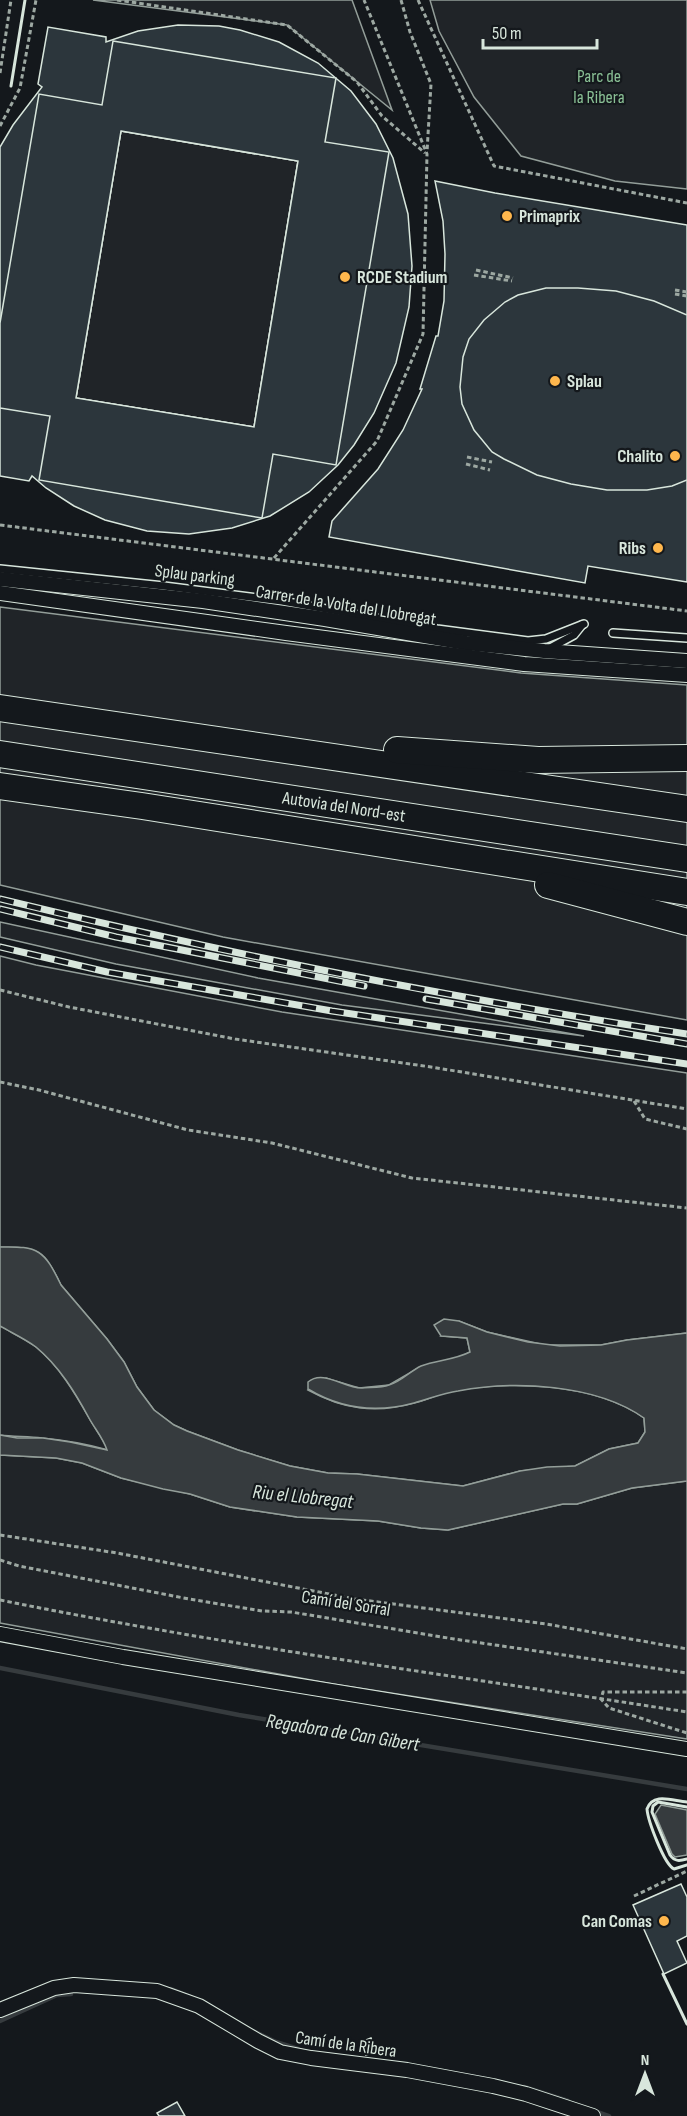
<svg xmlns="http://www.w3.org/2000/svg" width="687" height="2116" font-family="'Sofia Sans Condensed',sans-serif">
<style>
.green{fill:#202428;stroke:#939e99;stroke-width:1.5}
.water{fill:#363b3e;stroke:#939e99;stroke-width:1.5}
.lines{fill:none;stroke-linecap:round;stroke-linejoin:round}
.stream{stroke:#363b3e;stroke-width:4.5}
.building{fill:#2c363c;stroke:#d8e6dc;stroke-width:1.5;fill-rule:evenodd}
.lane-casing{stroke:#d8e6dc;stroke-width:10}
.street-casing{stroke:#d8e6dc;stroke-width:16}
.highway-casing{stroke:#d8e6dc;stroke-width:28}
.path{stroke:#9da8a2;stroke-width:3;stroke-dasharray:4.5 3;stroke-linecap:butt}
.lane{stroke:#14181c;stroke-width:7}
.street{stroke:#14181c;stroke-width:14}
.highway{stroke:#14181c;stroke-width:26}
.rail-casing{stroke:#d8e6dc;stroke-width:7}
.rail{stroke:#14181c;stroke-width:4.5;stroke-dasharray:14;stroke-linecap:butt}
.wall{stroke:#d8e6dc;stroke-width:3}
.poi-dot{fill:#ffb74d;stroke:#14181c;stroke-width:2}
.labels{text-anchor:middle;stroke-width:4.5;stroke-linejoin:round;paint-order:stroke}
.park-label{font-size:18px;fill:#8ac095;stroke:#14181c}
.poi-label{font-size:18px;font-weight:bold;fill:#d8e6dc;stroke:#14181c;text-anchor:start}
.street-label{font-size:18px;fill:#d8e6dc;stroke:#14181c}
.water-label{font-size:20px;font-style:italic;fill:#d8e6dc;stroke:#14181c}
</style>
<rect width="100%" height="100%" fill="#14181c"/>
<g class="green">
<polygon points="93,0 352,0 392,110 287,25"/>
<polygon points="430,0 687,0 687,189 615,181 521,156 474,97 439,31"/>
<polygon points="121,131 298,161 254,427 76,398"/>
<polygon points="0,607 521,673 687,685 687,1020 223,937 0,885"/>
<polygon points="0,922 258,978 584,1036 342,1005 116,964 0,937"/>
<path d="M 0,956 L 36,965 L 282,1012 L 687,1073 L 687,1333 L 627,1340 L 601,1345 L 545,1345 L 487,1332 L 459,1321 L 441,1336 L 467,1338 L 470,1352 L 458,1358 L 420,1367 L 389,1385 L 359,1388 L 326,1378 L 308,1390 C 343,1409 375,1414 414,1403 C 424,1401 434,1396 444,1393 C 504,1380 593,1382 644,1418 L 645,1432 L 638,1443 L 609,1449 L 575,1466 L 520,1471 L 463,1486 L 357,1474 L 328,1473 L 290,1466 L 238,1450 L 187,1431 L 174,1425 L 154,1410 L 137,1387 L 124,1362 L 107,1339 L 61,1285 C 44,1250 39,1247 0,1247 Z"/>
<path d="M 0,1326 C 12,1333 26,1339 36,1347 C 59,1366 75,1393 89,1418 C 95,1429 103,1438 108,1450 C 87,1444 64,1440 42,1438 C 28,1436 14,1437 0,1435 Z"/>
<polygon points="0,1455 56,1458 82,1463 121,1478 190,1494 230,1507 297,1517 378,1521 421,1528 448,1530 563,1504 577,1504 632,1488 687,1481 687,1739 333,1684 0,1623"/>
</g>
<g class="water">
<path d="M 0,1247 C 39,1246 44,1250 61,1285 L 107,1339 L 124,1362 L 137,1387 L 154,1410 L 174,1425 L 187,1431 L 238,1450 L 290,1466 L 328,1473 L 357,1474 L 463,1486 L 520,1471 L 547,1467 L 575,1466 L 609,1449 L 638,1443 L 645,1432 L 644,1418 C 596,1384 514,1380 458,1391 C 443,1393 429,1399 414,1403 C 377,1413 341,1409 308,1389 L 308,1382 C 323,1369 344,1388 361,1388 C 369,1387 381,1388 389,1385 C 401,1382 410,1371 421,1366 C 437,1360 454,1360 470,1352 L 467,1338 L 441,1336 L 434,1325 L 444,1319 L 459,1321 L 487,1332 L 528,1342 L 560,1346 L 601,1345 L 627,1340 L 687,1333 L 687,1481 L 632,1488 L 577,1504 L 563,1504 L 448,1530 L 421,1528 L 378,1521 L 297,1517 L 230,1507 L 190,1494 L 163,1489 L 121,1478 L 82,1463 L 56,1458 L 0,1455 L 0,1435 L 17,1438 L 43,1438 L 70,1442 L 107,1450 C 103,1438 95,1429 89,1418 C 75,1392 59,1366 36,1347 C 25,1339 12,1333 0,1326 Z"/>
<polygon points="661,1805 687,1810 687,1855 675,1857 672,1854 655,1814"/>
</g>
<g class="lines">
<g class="stream">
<polyline points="0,1668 239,1715 687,1789"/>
<polyline points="171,1989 191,1997"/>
<polyline points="0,2021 57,1995 71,1994"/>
<polyline points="253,2031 276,2042 298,2049"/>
<polyline points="524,2087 568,2101"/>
<polyline points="592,2110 609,2116"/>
</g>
</g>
<g class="building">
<path d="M 178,25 L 219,26 L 240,30 L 279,42 L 318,63 L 351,91 L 376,124 L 393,158 L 408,214 L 412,266 L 409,307 L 396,363 L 374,413 L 354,445 L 338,465 L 309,492 L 270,516 L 232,528 L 189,534 L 147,531 L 105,520 L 74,506 L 46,488 L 32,476 L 29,481 L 0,476 L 0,147 L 13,125 L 42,87 L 38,84 L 48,27 L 106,37 L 106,42 L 138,31 ZM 121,131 L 298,161 L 254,427 L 76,398 Z"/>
<path d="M 113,41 L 336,78 L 325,142 L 389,152 L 336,465 L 273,454 L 262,518 L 39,480 L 50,416 L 0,408 L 0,323 L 39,94 L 102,105 ZM 121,131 L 298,161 L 254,427 L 76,398 Z"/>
<polygon points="435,181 495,193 687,225 687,582 588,566 585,583 329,537 332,521 378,469 403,430 422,389 420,389 436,336 438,336 444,301 445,254 443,221"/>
<polygon points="546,288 578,288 616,291 654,301 687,315 687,480 672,486 647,490 607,490 571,484 537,475 504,459 492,452 474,430 462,404 460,387 463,357 469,339 484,320 505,302 518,295"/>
<polygon points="681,1884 687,1897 687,1936 677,1941 687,1963 664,1974 633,1905"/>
<polygon points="371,2038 376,2052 366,2055 361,2042"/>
<polygon points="177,2102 185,2116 159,2116 157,2113"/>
</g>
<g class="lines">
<g class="lane-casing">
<g id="lane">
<polyline points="0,569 164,586 282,601 437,629 528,641 546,639 584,624"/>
<polyline points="613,633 687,638"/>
<polyline points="550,648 574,635 582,625"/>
</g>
</g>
<g class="street-casing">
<g id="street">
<polyline points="0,579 203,601 325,619 466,643 544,651 687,661"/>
<polyline points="0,593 286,633 524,664 687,675"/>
<polyline points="0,1634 123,1657 687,1749"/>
<polyline points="0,2010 54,1988 74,1985 157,1991 199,2006 258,2041 280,2052 311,2058 407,2070 493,2086 526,2094 593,2116"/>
</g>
</g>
<g class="highway-casing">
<g id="highway">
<polyline points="0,708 687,809"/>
<polyline points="397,750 538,760 687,758"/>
<path id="s1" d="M 0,754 L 687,859"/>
<polyline points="0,786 142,806 687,892"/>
<polyline points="548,885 687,922"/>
</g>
</g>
<g class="path">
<polyline points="117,0 287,25 357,82 382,116 425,153"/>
<polyline points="401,0 410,32 431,84 427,152"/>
<polyline points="418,0 494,166 687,203"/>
<polyline points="0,73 11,0"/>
<polyline points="0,126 20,88 36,0"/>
<polyline points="476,270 513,278"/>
<polyline points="474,275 512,281"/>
<polyline points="675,290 687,292"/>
<polyline points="675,294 687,296"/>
<polyline points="467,457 492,462"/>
<polyline points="466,464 490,470"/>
<polyline points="0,525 687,611"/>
<polyline points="274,558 377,441 423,334 427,154 364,0"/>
<polyline points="0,990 69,1007 235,1039 431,1067 687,1109"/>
<polyline points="0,1082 39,1090 188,1130 272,1143 412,1178 687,1208"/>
<polyline points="634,1101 645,1119 687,1129"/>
<polyline points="0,1535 117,1553 355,1599 546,1624 687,1649"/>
<polyline points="0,1560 19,1566 189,1599 262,1611 291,1612 454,1639 687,1673"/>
<path d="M 0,1600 C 227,1646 458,1676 687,1712"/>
<polyline points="687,1692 603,1692 601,1699 609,1708 687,1733"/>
<polyline points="634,1896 687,1871"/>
</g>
<use href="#lane" class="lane"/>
<use href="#street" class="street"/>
<use href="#highway" class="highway"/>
<g class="rail-casing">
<g id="rail">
<path d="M 0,899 C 227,954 456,999 687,1034"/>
<polyline points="0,909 116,937 364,986"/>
<polyline points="0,947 107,972 332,1011 687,1064"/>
<polyline points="426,999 687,1044"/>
</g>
</g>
<use href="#rail" class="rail"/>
<g class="wall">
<polyline points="11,86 25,0"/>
<path d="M 687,1802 C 673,1801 653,1792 647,1809 C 648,1821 664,1864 674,1869 L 687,1865"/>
<path d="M 687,1807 L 658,1802 L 653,1806 L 652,1812 L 670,1855 C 675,1862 680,1861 687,1859"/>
<polyline points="663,1974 687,2024"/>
</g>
</g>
<g class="poi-dot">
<circle cx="507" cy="216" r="6"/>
<circle cx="345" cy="277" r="6"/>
<circle cx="555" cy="381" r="6"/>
<circle cx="675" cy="456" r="6"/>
<circle cx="658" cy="548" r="6"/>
<circle cx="664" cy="1921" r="6"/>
</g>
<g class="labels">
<g class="park-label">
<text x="599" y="82">Parc de<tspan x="599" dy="21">la Ribera</tspan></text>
</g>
<g class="poi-label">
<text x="519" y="222">Primaprix</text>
<text x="357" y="283">RCDE Stadium</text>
<text x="567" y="387">Splau</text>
<text x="663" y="462" text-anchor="end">Chalito</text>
<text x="646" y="554" text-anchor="end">Ribs</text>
<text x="652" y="1927" text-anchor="end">Can Comas</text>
</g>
<g class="street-label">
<text transform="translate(195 575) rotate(7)" y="6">Splau parking</text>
<text transform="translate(346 605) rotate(9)" y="6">Carrer de la Volta del Llobregat</text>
<text dy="6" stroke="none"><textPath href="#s1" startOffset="348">Autovia del Nord-est</textPath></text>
<text transform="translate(346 1603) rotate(9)" y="6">Camí del Sorral</text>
<text transform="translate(346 2044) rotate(8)" y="6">Camí de la Ribera</text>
</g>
<g class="water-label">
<text transform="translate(303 1496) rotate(6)" y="7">Riu el Llobregat</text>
<text transform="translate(343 1732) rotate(9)" y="7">Regadora de Can Gibert</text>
</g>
</g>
<g transform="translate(645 2074)" stroke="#14181c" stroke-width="4.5" paint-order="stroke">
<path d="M0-4.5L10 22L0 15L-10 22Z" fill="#d8e6dc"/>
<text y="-9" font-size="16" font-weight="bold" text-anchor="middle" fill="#d8e6dc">N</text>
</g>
<path d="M483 39v9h114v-9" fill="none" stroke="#d8e6dc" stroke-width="3"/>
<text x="492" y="39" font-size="18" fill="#d8e6dc" stroke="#14181c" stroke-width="4.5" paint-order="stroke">50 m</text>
</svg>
